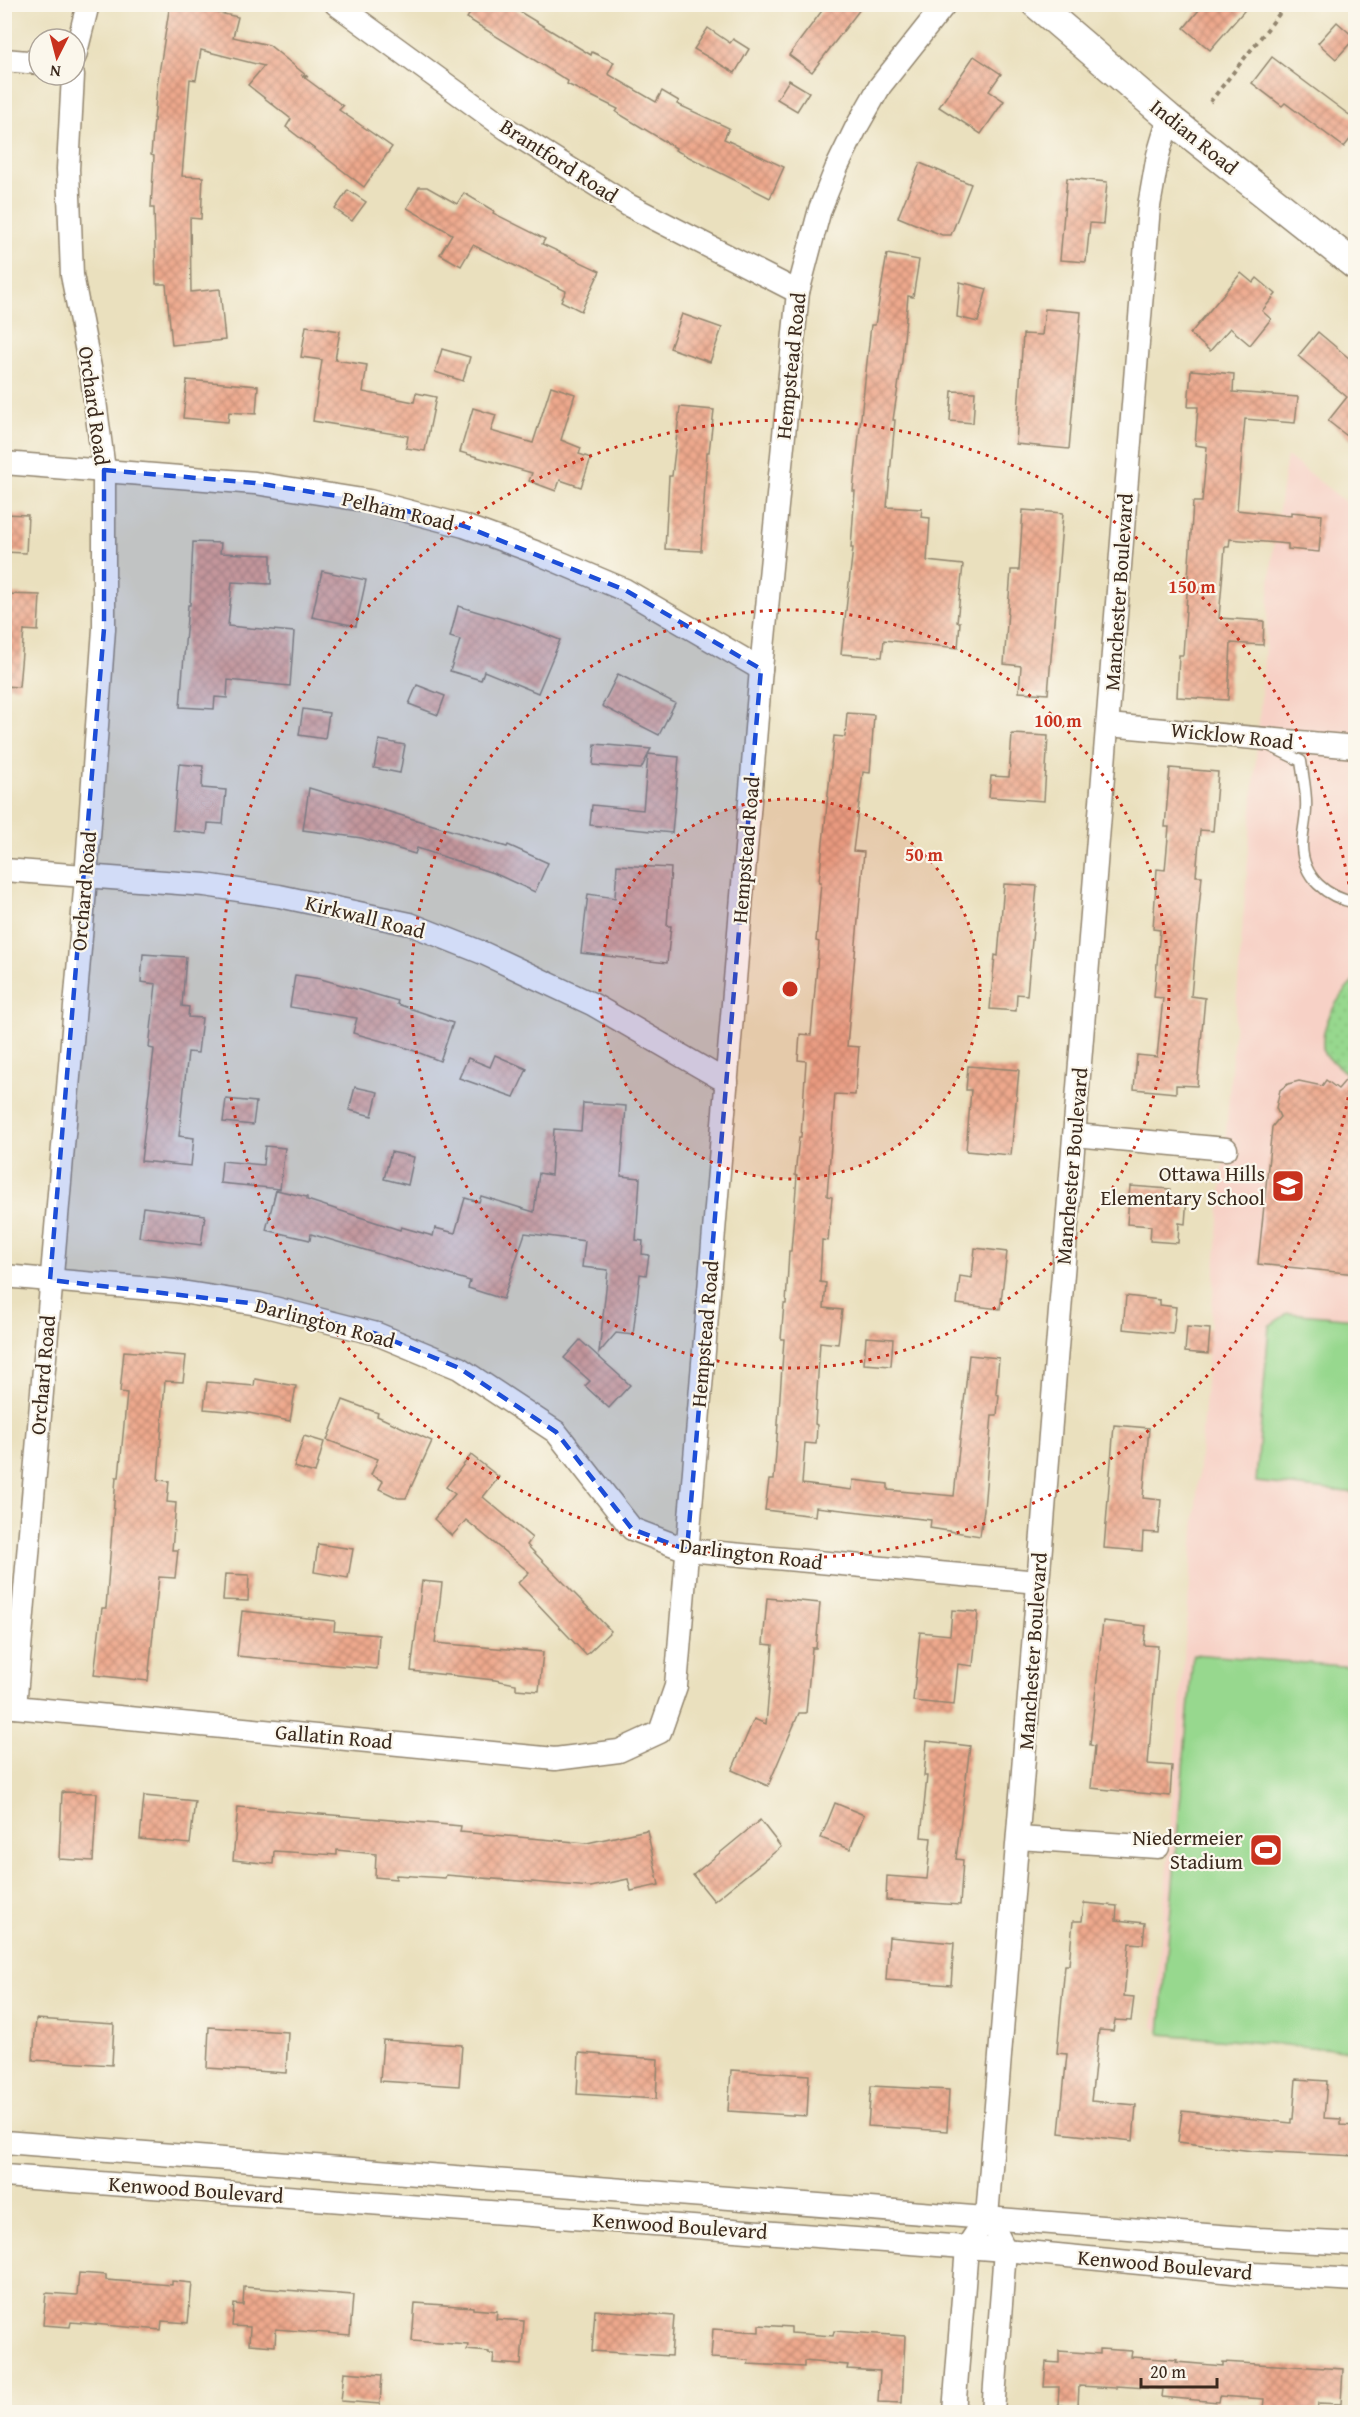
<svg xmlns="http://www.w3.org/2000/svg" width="1360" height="2417" font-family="'Gentium Book Plus',serif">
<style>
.built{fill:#f7d1c6}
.grass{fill:#97d88e;stroke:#698156;stroke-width:1.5}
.park{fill:url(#park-dots);stroke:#698156;stroke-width:1.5}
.building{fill:url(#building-cross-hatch)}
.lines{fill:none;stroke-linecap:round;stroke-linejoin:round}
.service-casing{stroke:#92856e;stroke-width:13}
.minor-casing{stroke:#92856e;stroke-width:25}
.tertiary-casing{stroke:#92856e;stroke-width:31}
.path{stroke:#92856e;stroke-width:4;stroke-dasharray:4.5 4.5;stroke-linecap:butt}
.service{stroke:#fff;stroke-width:10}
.minor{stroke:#fff;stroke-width:22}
.tertiary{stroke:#fff;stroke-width:28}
.marked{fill:#1d4ed8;fill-opacity:0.2;stroke:#1d4ed8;stroke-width:4.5;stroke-dasharray:12 8;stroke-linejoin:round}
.ring{fill:none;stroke:#c8321e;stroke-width:3;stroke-dasharray:3 6}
.labels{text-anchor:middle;stroke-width:4.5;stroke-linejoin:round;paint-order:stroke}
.street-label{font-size:21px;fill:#3b2a1e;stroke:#fbf7ec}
.poi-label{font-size:21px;fill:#3b2a1e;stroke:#fbf7ec;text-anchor:end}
.centre{fill:#c8321e;stroke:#fbf7ec;stroke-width:3}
.ring-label{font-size:18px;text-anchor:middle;font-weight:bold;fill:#c8321e;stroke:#fbf7ec;stroke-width:4.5;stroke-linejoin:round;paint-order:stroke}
</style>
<defs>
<pattern id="park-dots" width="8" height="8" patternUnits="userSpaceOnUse" patternTransform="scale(1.5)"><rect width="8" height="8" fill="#97d88e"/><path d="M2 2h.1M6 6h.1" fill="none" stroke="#83ba7a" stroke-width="1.8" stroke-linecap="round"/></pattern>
<pattern id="building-cross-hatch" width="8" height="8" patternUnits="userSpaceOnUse" patternTransform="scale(1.5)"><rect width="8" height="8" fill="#eea98d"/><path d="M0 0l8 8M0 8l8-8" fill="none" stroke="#c28a73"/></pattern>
</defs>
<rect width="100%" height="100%" fill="#fbf7ec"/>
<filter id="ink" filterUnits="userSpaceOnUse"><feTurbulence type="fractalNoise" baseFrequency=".0167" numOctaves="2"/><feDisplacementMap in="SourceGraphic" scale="12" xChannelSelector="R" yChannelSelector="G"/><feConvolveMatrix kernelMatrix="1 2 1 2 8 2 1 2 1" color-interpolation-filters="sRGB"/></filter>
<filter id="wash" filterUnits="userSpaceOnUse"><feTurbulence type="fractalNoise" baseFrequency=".008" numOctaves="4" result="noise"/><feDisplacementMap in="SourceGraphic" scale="24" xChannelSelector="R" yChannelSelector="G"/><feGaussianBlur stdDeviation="1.35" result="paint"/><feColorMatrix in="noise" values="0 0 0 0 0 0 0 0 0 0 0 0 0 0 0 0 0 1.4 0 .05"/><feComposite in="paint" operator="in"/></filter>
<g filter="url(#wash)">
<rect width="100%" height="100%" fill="#eae0be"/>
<polygon class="built" points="1287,456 1356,510 1355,2047 1154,2029 1273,547"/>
<g class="grass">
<polygon points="1288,1313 1355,1319 1355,1493 1256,1482 1269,1326"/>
<polygon points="1193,1654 1355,1667 1355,2051 1160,2034"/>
</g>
<path class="park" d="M 1355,980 L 1355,1068 L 1349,1076 L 1324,1054 C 1318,1028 1337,997 1355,980 Z"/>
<g id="blocks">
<g class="building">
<polygon points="170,4 221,4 219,13 238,17 233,37 269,45 308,77 301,75 343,106 339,110 392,147 364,187 286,127 291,119 248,85 264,66 201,50 196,80 190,79 182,176 203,177 201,219 190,218 191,292 220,289 225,340 172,345 166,284 156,284 154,208 151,208 154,156 151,155 157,86"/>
<polygon points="476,4 507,4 591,55 592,52 614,62 608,74 656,102 662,91 679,101 677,104 729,128 724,139 784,167 770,198 675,150 676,148 616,112 618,109 567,84 568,81 467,18"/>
<polygon points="827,4 864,4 812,72 789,55"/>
<polygon points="1204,4 1250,4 1210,50 1184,28"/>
<polygon points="1337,22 1355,38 1336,59 1318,43"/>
<polygon points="708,28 730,43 733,39 749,49 735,73 694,49"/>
<polygon points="974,56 1001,74 989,91 1004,101 981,134 939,107"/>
<polygon points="1272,57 1356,120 1356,132 1344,147 1285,103 1282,106 1252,83"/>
<polygon points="789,80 809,92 797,111 777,99"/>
<polygon points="920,163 971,184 951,235 942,235 898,217"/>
<polygon points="1067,178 1107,182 1103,224 1090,223 1086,262 1060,260"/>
<polygon points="419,187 427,187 457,204 464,193 494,211 493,213 545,239 542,244 600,271 581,311 561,301 566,291 473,245 461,266 440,254 452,234 407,208"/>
<polygon points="348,190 366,202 352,221 335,209"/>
<polygon points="887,254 919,260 913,297 908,296 902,361 893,420 895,420 887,507 922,509 921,517 930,518 927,561 963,565 957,622 960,622 958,648 884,640 882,657 841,654 853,548 851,548 855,491 853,491 871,325 875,325"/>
<polygon points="1241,273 1253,283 1257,278 1276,294 1262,311 1271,319 1250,345 1230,328 1210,351 1190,334"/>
<polygon points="960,282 987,289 978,322 957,317"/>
<polygon points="1045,309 1081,312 1069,449 1016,444 1023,334 1042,335"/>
<polygon points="682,314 722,328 710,362 670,348"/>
<polygon points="306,326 340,331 335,360 367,365 363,392 414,402 416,393 436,397 425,451 406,448 408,436 313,421 322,360 301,357"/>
<polygon points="1318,332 1356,364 1356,443 1328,421 1347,397 1298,356"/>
<polygon points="442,349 470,357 463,381 435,372"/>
<polygon points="1191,370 1234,374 1233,392 1298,397 1295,423 1245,419 1237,510 1291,516 1291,512 1322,515 1319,552 1288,549 1288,544 1230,539 1229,547 1225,547 1219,618 1264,621 1263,645 1231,643 1228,700 1177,697 1179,655 1183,655 1193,502 1202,502 1207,447 1195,445 1198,407 1188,407"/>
<polygon points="187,380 258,386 256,414 229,412 228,422 183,418"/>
<polygon points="551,386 575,394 561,440 581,448 579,454 591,458 581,487 560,480 556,491 529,481 532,473 460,452 473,408 496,415 491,431 533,443"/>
<polygon points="952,391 975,392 973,423 950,421"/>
<polygon points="680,407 714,410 709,452 707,452 701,551 665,549 669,476 672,476"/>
<polygon points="1023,510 1063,513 1048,694 1019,692 1021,666 1004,664 1011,570 1019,570"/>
<polygon points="4,514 28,515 26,553 4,552"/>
<polygon points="193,542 221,543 220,553 271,555 271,584 232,582 228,626 294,632 290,686 228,680 227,698 215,697 214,709 180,707 188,605 190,605"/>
<polygon points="322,571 366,580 356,626 312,617"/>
<polygon points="4,594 40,595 38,631 24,630 19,687 4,686"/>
<polygon points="458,606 522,625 560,640 538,693 484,671 481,680 450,671 460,640 450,637"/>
<polygon points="618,674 675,703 659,735 602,706"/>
<polygon points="417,685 445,696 438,715 409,704"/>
<polygon points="303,709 329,713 325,739 299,735"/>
<polygon points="847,713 874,715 870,773 863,772 853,851 864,852 847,1046 859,1047 855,1095 835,1094 827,1196 832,1197 828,1241 822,1240 820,1282 826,1283 824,1308 842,1310 838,1344 820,1342 815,1424 817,1425 816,1444 805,1443 802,1484 852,1490 853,1480 888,1484 888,1490 954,1496 969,1355 999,1358 996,1394 999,1395 997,1415 992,1415 984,1509 980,1536 930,1528 931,1520 816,1507 815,1516 765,1510 769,1480 774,1480 784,1339 781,1339 784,1304 786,1304 789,1251 791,1251 797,1176 795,1175 799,1137 801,1137 806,1061 798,1060 800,1034 811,1035 819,942 816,941 821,882 819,882 834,736 845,737"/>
<polygon points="1012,734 1048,736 1044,801 989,797 991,776 1009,777"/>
<polygon points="379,740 405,745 400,773 374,768"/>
<polygon points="595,744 651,749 648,754 679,757 672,833 590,825 592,805 643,810 648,755 641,769 593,765"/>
<polygon points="179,764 203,766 202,788 226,790 223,824 208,823 207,834 173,830"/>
<polygon points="1170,768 1218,772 1213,831 1200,830 1196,876 1202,876 1191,996 1205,998 1197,1086 1176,1085 1176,1093 1134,1089 1137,1055 1157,1057 1163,998 1154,997 1160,930 1153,929 1157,869 1165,870 1169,827 1165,827"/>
<polygon points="309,788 507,847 508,845 548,863 535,892 496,874 417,848 415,854 362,838 303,830"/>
<polygon points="617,865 671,868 667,926 671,926 667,963 581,953 588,894 615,898"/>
<polygon points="1004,884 1037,886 1027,995 1017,994 1016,1011 990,1009 995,955 998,956"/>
<polygon points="143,954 186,957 182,1006 189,1007 188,1017 202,1018 198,1053 188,1052 179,1136 194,1138 191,1166 141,1161 154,1049 149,1048 156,984 141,982"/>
<polygon points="295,975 321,979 398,1001 397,1004 453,1023 440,1061 407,1048 353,1033 357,1018 290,1007"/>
<polygon points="495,1055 527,1069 514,1097 459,1078 468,1058 490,1067"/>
<polygon points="968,1066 1019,1070 1011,1155 966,1151 971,1090 966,1090"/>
<polygon points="1356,1068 1356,1274 1258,1264 1272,1127 1280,1117 1276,1108 1280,1090 1288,1084 1299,1081 1322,1086 1326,1080 1338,1089"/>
<polygon points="355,1087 378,1092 372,1116 349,1110"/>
<polygon points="226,1099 256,1102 253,1125 223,1122"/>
<polygon points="583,1103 626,1106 621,1176 640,1178 636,1240 643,1241 642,1254 649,1255 646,1275 640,1274 633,1335 616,1333 599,1353 608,1270 582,1267 585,1241 525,1233 503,1299 468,1288 470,1281 311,1234 310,1240 266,1230 276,1190 307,1197 307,1200 400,1230 401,1227 433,1236 435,1228 455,1233 465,1198 479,1202 481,1196 534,1212 539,1173 551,1175 554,1129 581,1131"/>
<polygon points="265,1146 285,1148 280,1189 220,1183 222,1161 263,1165"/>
<polygon points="391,1152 414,1157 408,1185 384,1179"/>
<polygon points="1130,1186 1170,1189 1169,1196 1187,1197 1185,1224 1179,1223 1178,1243 1150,1241 1151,1226 1127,1224"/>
<polygon points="143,1207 205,1215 201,1245 139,1237"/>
<polygon points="975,1248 1007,1252 1000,1309 957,1304 960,1276 972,1278"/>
<polygon points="1126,1296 1160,1300 1160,1305 1176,1307 1173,1334 1123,1329"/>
<polygon points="1187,1327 1210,1329 1208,1354 1185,1352"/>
<polygon points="866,1337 893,1339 891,1366 864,1364"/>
<polygon points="580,1340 630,1385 609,1408 585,1386 590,1381 564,1358"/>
<polygon points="124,1351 186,1356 183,1382 165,1381 158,1480 169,1481 167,1502 176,1503 172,1550 178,1550 175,1578 159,1577 148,1681 94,1675 102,1608 106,1608 116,1477 119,1477 127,1393 120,1392"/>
<polygon points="255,1379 296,1386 290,1421 249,1413 204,1409 207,1382 254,1386"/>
<polygon points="343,1400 378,1413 377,1416 432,1441 406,1498 398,1498 379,1489 383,1481 371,1475 378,1459 327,1440"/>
<polygon points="1114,1425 1149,1428 1143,1498 1161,1500 1158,1533 1143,1532 1142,1551 1104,1548"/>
<polygon points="304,1436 324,1442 315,1473 294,1467"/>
<polygon points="471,1455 499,1477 483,1497 532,1538 527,1545 611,1631 586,1655 518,1583 529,1572 466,1520 452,1536 434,1519 455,1494 446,1487"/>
<polygon points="318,1544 353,1549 348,1578 314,1572"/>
<polygon points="225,1574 249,1575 248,1601 223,1600"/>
<polygon points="422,1581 442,1583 435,1643 543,1652 539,1691 516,1689 516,1684 495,1680 411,1671"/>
<polygon points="767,1598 820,1603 816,1648 812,1648 806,1713 799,1713 768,1786 732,1770 754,1719 766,1724 773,1645 763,1644"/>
<polygon points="952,1610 978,1612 973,1666 958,1664 954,1705 913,1701 920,1632 950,1635"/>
<polygon points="242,1611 335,1621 334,1631 379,1635 377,1669 237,1656"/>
<polygon points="1103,1621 1146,1626 1144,1645 1158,1646 1148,1764 1172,1766 1170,1796 1091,1788 1095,1746 1090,1745"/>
<polygon points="927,1741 970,1746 956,1859 963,1860 960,1905 886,1900 887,1876 927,1879 931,1838 921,1837 927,1776 924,1776"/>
<polygon points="62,1792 97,1793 93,1861 59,1859"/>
<polygon points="144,1796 195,1801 190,1844 140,1839"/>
<polygon points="835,1803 864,1815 850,1849 821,1838"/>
<polygon points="238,1807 461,1826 460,1832 587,1843 647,1830 659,1885 631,1891 628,1879 591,1887 446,1875 445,1878 396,1875 396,1879 375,1877 376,1854 337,1850 337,1855 274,1851 273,1864 233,1860"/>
<polygon points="760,1820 781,1847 714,1901 693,1875"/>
<polygon points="1084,1903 1117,1906 1116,1920 1145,1923 1143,1944 1129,1943 1124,1996 1134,1997 1131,2021 1115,2020 1113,2031 1099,2030 1091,2101 1136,2105 1133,2141 1059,2133 1067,2054 1057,2053 1065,1965 1069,1965 1073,1921 1082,1921"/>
<polygon points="889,1937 954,1943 951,1985 886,1980"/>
<polygon points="36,2019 114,2024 112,2065 33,2060"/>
<polygon points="209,2027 288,2032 286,2073 207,2068"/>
<polygon points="383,2040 462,2045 459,2086 380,2081"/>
<polygon points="579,2053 658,2059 656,2099 577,2094"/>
<polygon points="731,2070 809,2075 807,2116 728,2111"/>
<polygon points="1296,2079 1327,2081 1324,2118 1341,2119 1341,2125 1356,2126 1356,2156 1253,2151 1178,2142 1182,2111 1291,2123 1291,2119 1293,2119"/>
<polygon points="871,2086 949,2090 947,2131 868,2126"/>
<polygon points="79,2273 106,2275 106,2280 172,2285 172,2281 192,2283 188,2323 162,2321 161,2330 71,2322 70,2327 43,2325 46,2293 77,2295"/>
<polygon points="244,2287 353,2295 350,2335 276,2329 275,2346 249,2344 250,2327 232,2326 234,2304 243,2305"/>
<polygon points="415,2303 473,2307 473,2309 497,2311 496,2319 524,2321 521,2365 493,2363 494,2354 489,2354 489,2352 467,2350 468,2345 412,2341"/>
<polygon points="595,2310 674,2316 671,2356 592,2351"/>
<polygon points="759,2325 791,2327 791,2333 833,2336 834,2331 905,2336 902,2403 878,2402 880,2371 847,2369 848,2365 804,2361 804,2367 748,2364 749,2360 711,2358 713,2329 759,2332"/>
<polygon points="1100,2349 1132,2351 1131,2357 1177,2360 1176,2362 1223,2366 1223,2362 1343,2369 1341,2404 1318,2403 1317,2412 1278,2412 1263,2410 1264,2399 1219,2396 1218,2402 1162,2397 1163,2389 1116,2386 1116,2388 1079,2386 1078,2406 1058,2405 1059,2387 1044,2387 1046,2362 1059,2363 1059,2351 1100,2354"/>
<polygon points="344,2372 382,2375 380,2404 341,2401"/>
</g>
</g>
</g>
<g filter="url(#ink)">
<use href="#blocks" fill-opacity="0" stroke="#92856e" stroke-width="1.5"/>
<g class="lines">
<g class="service-casing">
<path id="service" d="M 1270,746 L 1301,761 C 1303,777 1307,793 1306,808 C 1306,821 1302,834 1302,846 C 1303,878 1326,897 1356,903"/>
</g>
<g class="minor-casing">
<g id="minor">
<polyline points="336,4 507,129 628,205 798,292"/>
<polyline points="75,56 88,4"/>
<polyline points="4,60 39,63"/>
<polyline points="4,463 255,483 369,501 464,526 535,552 625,590 761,669"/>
<polyline points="1108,725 1356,747"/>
<polyline points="4,870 205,885 279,896 410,924 483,953 592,1004 727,1082"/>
<polyline points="1075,1135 1226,1149"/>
<polyline points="4,1276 175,1291 258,1304 377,1334 459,1368 556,1432 632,1529 687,1550 1038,1582"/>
<polyline points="4,1706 555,1759 619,1751 660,1732 676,1686 761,669 798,292 820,209 837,167 856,128 880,86 945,4"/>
<polyline points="15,1707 86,878 104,629 104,470 92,378 72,275 68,169 73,75"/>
<polyline points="1018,1838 1158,1847"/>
<polyline points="4,2142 1258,2239 1356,2244"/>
<polyline points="4,2176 1005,2250 1254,2274 1356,2280"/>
<polyline points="954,2412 967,2247 987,2217 1149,206 1158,155 1169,118"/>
<polyline points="993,2412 1005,2250 998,2236"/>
</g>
</g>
<g class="tertiary-casing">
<polyline id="tertiary" points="1036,4 1169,118 1356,266"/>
</g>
<polyline class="path" points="1210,102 1287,4"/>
<use href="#service" class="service"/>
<use href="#minor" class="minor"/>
<use href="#tertiary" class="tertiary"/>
</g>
</g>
<path class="marked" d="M 104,470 L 255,483 L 369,501 L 464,526 L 625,590 L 761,669 L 687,1550 L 632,1529 L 556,1432 L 459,1368 L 377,1334 L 258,1304 L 50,1280 L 104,629 Z"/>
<circle cx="790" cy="989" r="190" fill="#c8321e" fill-opacity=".12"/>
<g class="ring">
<circle cx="790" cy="989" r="190"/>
<circle cx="790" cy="989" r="379"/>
<path d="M1355 1053A569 569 0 1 1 1355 925"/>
</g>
<defs>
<g id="school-square" transform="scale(1.725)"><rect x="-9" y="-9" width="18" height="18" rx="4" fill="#c8321e" stroke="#fbf7ec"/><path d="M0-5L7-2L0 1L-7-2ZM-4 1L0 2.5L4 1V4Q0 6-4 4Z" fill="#fff"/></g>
<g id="stadium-square" transform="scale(1.725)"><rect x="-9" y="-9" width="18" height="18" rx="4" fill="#c8321e" stroke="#fbf7ec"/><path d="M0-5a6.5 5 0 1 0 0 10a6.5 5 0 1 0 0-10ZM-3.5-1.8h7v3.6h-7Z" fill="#fff"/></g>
</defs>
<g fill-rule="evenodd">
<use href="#school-square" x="1288" y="1186"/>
<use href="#stadium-square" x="1266" y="1850"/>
</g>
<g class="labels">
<g class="street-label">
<text transform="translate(1194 137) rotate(39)" y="7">Indian Road</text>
<text transform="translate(559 161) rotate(33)" y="7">Brantford Road</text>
<text transform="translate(791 366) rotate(-84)" y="7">Hempstead Road</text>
<text transform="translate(94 406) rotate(82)" y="7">Orchard Road</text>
<text transform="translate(398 511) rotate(13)" y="7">Pelham Road</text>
<text transform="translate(1119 592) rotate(-86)" y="7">Manchester Boulevard</text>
<text transform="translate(1232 736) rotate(6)" y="7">Wicklow Road</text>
<text transform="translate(746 850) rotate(-85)" y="7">Hempstead Road</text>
<text transform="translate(84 891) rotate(-85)" y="7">Orchard Road</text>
<text transform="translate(365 917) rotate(14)" y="7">Kirkwall Road</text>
<text transform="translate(1072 1166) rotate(-85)" y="7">Manchester Boulevard</text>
<text transform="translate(325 1323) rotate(15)" y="7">Darlington Road</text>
<text transform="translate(705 1334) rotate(-85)" y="7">Hempstead Road</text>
<text transform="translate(43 1375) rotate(-85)" y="7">Orchard Road</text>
<text transform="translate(751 1554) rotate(7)" y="7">Darlington Road</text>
<text transform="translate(1033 1651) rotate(-86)" y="7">Manchester Boulevard</text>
<text transform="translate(334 1737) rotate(5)" y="7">Gallatin Road</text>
<text transform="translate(196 2190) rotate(4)" y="7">Kenwood Boulevard</text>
<text transform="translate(680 2226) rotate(4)" y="7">Kenwood Boulevard</text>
<text transform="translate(1165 2265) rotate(5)" y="7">Kenwood Boulevard</text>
</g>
<g class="poi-label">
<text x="1265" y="1181">Ottawa Hills<tspan x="1265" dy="24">Elementary School</tspan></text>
<text x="1243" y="1845">Niedermeier<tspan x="1243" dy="24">Stadium</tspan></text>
</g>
</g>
<circle cx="790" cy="989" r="9" class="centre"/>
<g class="ring-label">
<text x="1192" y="593">150 m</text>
<text x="1058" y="727">100 m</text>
<text x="924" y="861">50 m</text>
</g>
<rect width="1360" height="2417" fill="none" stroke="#fbf7ec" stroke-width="24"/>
<g transform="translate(57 57) rotate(186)"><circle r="28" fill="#fbf7ec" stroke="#aea59a" stroke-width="1.5"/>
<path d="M0-4.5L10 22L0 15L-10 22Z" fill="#c8321e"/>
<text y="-9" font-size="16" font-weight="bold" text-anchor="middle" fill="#3b2a1e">N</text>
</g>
<path d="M1141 2378v9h76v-9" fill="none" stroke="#3b2a1e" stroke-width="3"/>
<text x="1150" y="2378" font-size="18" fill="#3b2a1e" stroke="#fbf7ec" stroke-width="4.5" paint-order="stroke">20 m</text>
</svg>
